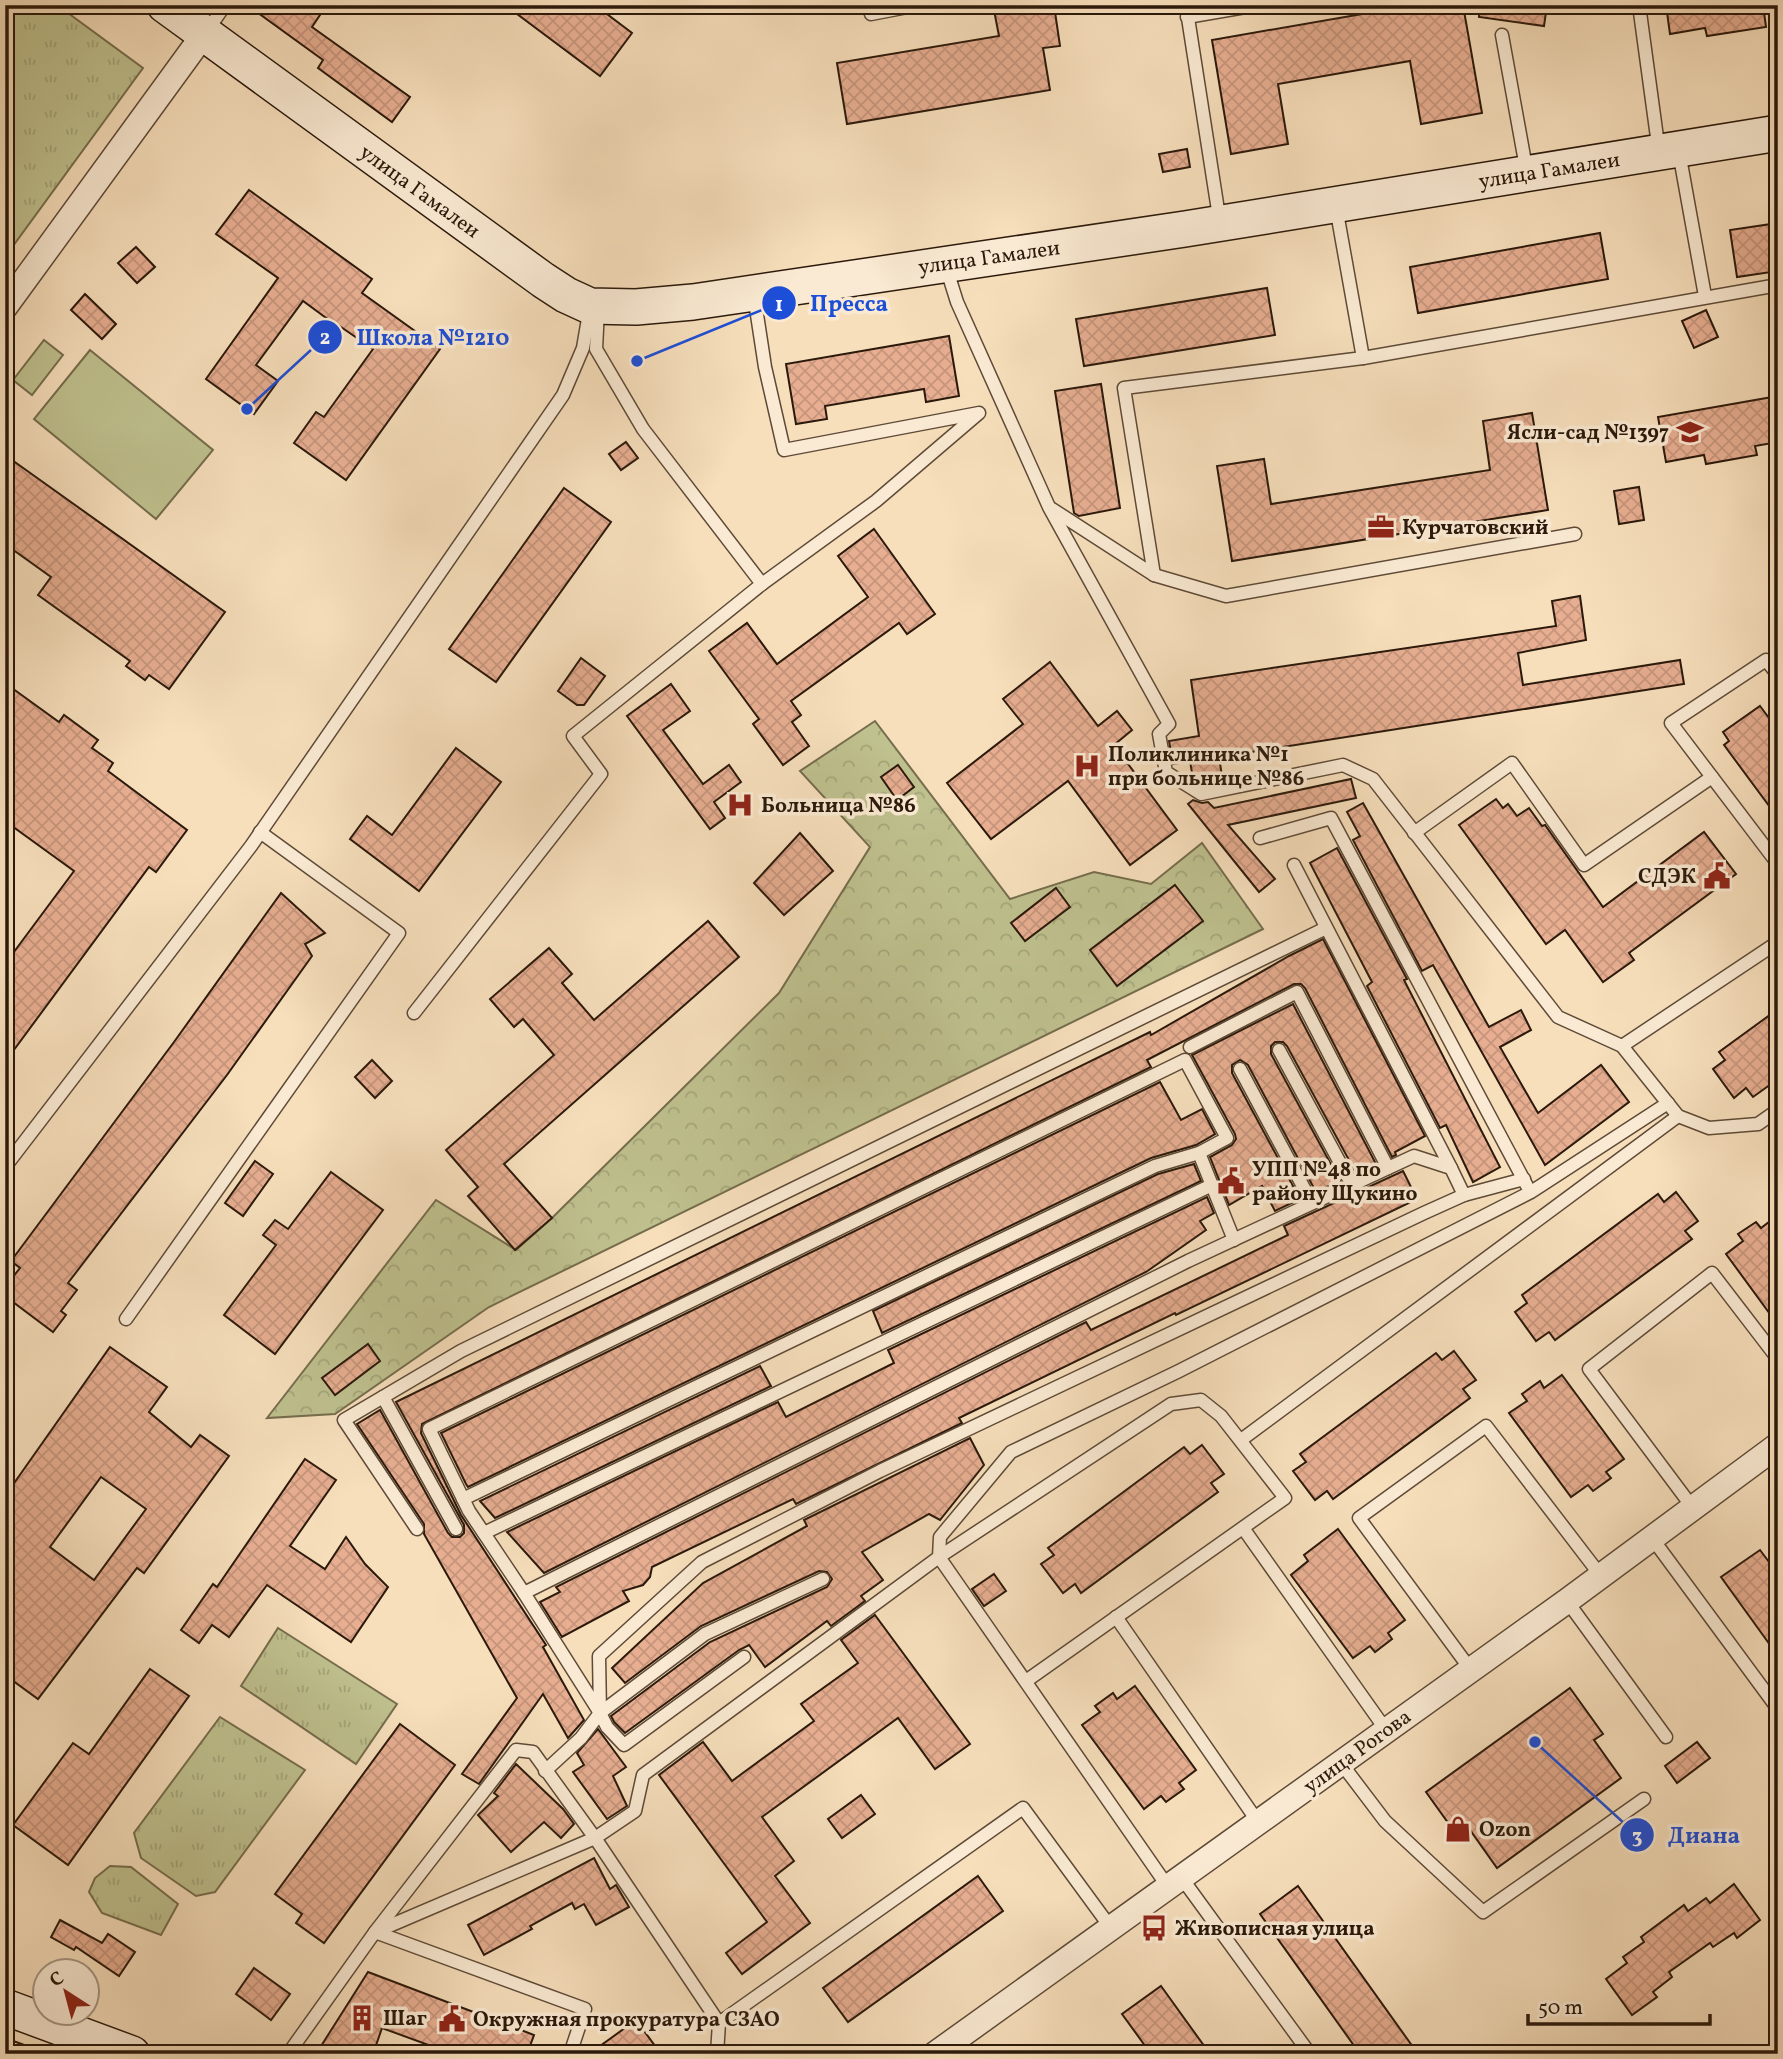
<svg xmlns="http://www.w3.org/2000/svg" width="1783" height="2059" font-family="Vollkorn,serif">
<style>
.grass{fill:url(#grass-tufts);stroke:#756d4d;stroke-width:2}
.park{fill:url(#park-crowns);stroke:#756d4d;stroke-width:2}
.pitch{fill:#bfc18f;stroke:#756d4d;stroke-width:2}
.building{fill:url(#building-cross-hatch);stroke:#2b190b;stroke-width:2;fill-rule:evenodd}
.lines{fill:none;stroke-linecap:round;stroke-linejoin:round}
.lane-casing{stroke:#5e4a37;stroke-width:15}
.street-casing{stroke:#5e4a37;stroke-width:27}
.secondary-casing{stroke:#2b190b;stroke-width:38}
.lane{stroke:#faead3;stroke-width:12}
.street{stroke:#faead3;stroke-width:24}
.secondary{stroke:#faead3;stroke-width:35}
.tram{stroke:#2b190b;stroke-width:2}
.labels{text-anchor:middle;stroke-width:7;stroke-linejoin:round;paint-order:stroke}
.street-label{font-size:21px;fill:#2b190b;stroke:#faead3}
.poi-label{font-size:21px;font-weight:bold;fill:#2b190b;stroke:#faead3;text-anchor:start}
.leader{fill:none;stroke:#1d4ed8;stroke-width:2.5}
.callout-dot{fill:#1d4ed8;stroke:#faead3;stroke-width:2.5}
.mark-label{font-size:21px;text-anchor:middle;font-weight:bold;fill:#fff}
.callout-label{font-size:23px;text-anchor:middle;font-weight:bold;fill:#1d4ed8;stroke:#faead3;stroke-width:7;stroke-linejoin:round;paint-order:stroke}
</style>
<defs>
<pattern id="grass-tufts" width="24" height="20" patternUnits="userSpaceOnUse" patternTransform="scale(1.75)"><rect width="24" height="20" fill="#bfc18f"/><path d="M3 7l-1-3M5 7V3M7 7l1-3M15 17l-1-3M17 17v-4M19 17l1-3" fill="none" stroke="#a4a57a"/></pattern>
<pattern id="park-crowns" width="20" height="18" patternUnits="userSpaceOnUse" patternTransform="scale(1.75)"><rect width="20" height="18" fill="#bfc18f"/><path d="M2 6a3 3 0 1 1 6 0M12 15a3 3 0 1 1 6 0" fill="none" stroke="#a4a57a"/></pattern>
<pattern id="building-cross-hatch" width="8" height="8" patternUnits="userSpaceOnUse" patternTransform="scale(1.75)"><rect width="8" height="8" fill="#e7ae91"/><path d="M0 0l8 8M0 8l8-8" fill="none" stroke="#c6957c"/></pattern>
</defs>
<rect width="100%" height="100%" fill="#f7dfbc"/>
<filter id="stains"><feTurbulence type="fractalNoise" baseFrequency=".00286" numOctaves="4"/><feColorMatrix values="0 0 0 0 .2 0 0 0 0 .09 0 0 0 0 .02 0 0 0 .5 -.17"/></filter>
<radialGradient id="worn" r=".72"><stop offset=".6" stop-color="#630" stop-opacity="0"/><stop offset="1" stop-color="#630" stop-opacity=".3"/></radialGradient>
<g class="grass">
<polygon points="5,5 57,5 143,68 5,257"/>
<polygon points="278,1628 397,1704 356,1764 241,1686"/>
<polygon points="220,1717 305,1770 215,1892 196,1896 141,1858 134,1833"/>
<polygon points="110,1866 131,1867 178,1904 161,1935 102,1913 89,1892 95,1878"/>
</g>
<polygon class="park" points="875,721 1010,899 1094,872 1151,884 1202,843 1263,929 489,1307 335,1414 267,1418 436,1200 516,1250 552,1218 779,993 870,847 800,771"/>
<g class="pitch">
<polygon points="44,340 63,355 32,395 13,380"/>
<polygon points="90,350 213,450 156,519 34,419"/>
</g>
<g class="building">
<polygon points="247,5 306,5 320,15 312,27 410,97 392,122 318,68 323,60"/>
<polygon points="505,5 595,5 632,33 600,76"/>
<polygon points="993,5 1054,5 1060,46 1043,48 1050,90 847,124 837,63 999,36"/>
<polygon points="1414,5 1463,5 1482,113 1421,124 1410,61 1278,84 1288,144 1231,154 1212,40"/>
<polygon points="1480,5 1547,5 1544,26 1479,17"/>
<polygon points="1666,5 1763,5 1766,27 1707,36 1705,28 1670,34"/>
<polygon points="1187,149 1190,167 1163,172 1159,154"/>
<polygon points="249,190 372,279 362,293 440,349 346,480 294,443 316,412 324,417 373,349 338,325 337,326 303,301 256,365 278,381 254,414 206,379 278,278 216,234"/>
<polygon points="1778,223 1778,271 1737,277 1730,230"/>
<polygon points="1600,233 1608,279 1418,313 1410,267"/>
<polygon points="136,247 155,267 137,283 118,263"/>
<polygon points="1267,288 1275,335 1084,366 1076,319"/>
<polygon points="85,294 116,324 102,339 71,310"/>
<polygon points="1706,310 1718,337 1694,348 1682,321"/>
<polygon points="949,336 959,396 926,402 924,389 825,406 827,419 796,424 786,364"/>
<polygon points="1101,384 1120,508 1079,516 1074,513 1055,391"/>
<polygon points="1778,396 1778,442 1755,446 1757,455 1706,464 1704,455 1666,462 1658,417"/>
<polygon points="1532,413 1548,510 1232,561 1217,466 1264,459 1271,504 1490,470 1483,421"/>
<polygon points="626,442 638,458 621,470 609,454"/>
<polygon points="5,455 225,612 169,689 149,675 145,680 126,666 130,661 38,595 51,577 5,544"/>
<polygon points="1639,487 1644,520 1619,524 1614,491"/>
<polygon points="564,488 611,522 496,682 449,649"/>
<polygon points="874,529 935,614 907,634 899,623 791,701 801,715 792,722 809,746 783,765 753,724 759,719 709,651 747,623 777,664 868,597 838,556"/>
<polygon points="1580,596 1586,640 1518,653 1523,685 1680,660 1684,684 1219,757 1222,776 1196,780 1193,779 1190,761 1173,764 1169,741 1199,736 1191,680 1556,626 1552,601"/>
<polygon points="581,658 605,676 584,705 577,705 558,691"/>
<polygon points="1050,662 1098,726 1117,711 1132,730 1114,745 1177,830 1130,865 1068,781 991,839 947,783 1023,724 1003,699"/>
<polygon points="5,683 59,722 64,715 98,740 92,748 113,763 108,771 187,830 156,872 149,867 5,1062 5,964 74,871 5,821"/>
<polygon points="671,684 690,711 663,730 703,784 729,765 741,782 714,802 725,818 710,829 627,716"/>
<polygon points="1760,706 1778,730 1778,818 1724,745 1729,741 1723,732"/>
<polygon points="456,748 501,782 419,891 350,839 367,816 392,835"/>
<polygon points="898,765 914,787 897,800 881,777"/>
<polygon points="1351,779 1356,798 1228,825 1275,879 1259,892 1188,804 1193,800 1202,803 1208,802 1214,808"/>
<polygon points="1496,799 1503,808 1508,804 1517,816 1529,808 1542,826 1545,825 1603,907 1704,832 1736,874 1629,953 1634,960 1603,982 1565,930 1546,944 1459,825"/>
<polygon points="1363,803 1489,1027 1521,1010 1531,1030 1500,1047 1538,1113 1601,1065 1629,1102 1545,1165 1433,965 1422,971 1353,840 1360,836 1347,812"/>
<polygon points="800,833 833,871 784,915 754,883"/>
<polygon points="1337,848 1407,979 1404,980 1500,1167 1473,1182 1446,1125 1440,1128 1367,986 1372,982 1310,863"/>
<polygon points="1175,885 1203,921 1117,986 1090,950"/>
<polygon points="1056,888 1070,907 1025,941 1011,923"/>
<polygon points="281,893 325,933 305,944 312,956 227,1075 68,1283 77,1290 61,1311 66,1315 53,1332 5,1296 5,1287 20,1268 11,1261 174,1042"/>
<polygon points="708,921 739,957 504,1164 552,1218 515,1250 468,1196 478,1187 446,1150 554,1055 523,1019 514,1027 490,999 549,948 572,974 562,983 594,1020"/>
<polygon points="1323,939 1425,1136 1395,1152 1396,1155 1392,1157 1305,988 1301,984 1294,984 1147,1060 1151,1067 422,1424 421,1433 461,1515 546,1645 543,1647 584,1720 568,1738 543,1694 479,1784 462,1774 517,1698 424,1534 424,1524 357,1424 380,1410 448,1533 452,1537 460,1537 464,1533 464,1525 396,1402 1150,1032 1151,1035 1289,956"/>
<polygon points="1293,1004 1376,1164 1356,1173 1287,1046 1283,1042 1275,1042 1271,1046 1271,1054 1340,1181 1316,1192 1248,1065 1240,1060 1232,1065 1232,1073 1300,1199 1275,1211 1262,1186 1229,1205 1210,1157 1232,1145 1236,1139 1235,1134 1192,1055"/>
<polygon points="1778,1009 1778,1079 1753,1097 1746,1088 1734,1098 1713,1069 1725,1060 1719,1052"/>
<polygon points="372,1060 392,1081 375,1098 355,1077"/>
<polygon points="1160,1082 1181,1120 1202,1109 1215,1134 1196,1145 1151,1158 468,1487 466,1484 441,1433"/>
<polygon points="255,1161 273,1174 243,1216 225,1203"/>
<polygon points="1194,1164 1201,1181 882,1333 873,1311 1158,1174"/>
<polygon points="1403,1171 1417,1199 1176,1315 1175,1313 959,1418 962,1423 796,1504 793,1499 652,1567 650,1577 643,1585 623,1591 629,1601 562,1637 540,1602 560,1592 556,1587 1086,1322 1091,1330 1288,1235 1284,1226"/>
<polygon points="331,1172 383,1210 275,1354 224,1315 276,1245 263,1235 275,1220 288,1229"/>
<polygon points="1676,1192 1698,1221 1685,1231 1692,1239 1555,1340 1549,1332 1536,1341 1515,1312 1527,1303 1522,1295 1658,1194 1664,1202"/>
<polygon points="1207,1197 1214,1213 1200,1221 1206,1230 1146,1272 544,1573 507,1532 778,1402 786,1417 894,1363 888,1350"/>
<polygon points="1778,1215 1778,1325 1726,1254 1743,1241 1738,1234 1756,1222 1761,1228"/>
<polygon points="368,1344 380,1361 335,1395 322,1378"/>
<path d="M 110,1347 L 167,1387 L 149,1412 L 191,1447 L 200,1435 L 229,1456 L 144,1573 L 137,1568 L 38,1699 L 5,1675 L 5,1496 ZM 101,1477 L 146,1509 L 94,1580 L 50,1547 Z"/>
<polygon points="1454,1351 1476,1380 1463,1389 1470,1398 1333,1499 1327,1491 1315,1500 1293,1471 1306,1462 1300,1454 1436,1353 1442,1360"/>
<polygon points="760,1366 771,1386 495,1518 480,1501"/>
<polygon points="1562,1375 1624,1459 1606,1472 1611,1478 1593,1491 1588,1485 1571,1497 1509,1413 1527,1401 1522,1394 1540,1381 1544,1388"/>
<polygon points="970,1438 984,1465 940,1520 929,1514 862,1552 883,1580 861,1596 865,1601 831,1626 827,1621 765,1667 749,1645 739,1650 625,1733 614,1722 611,1716 710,1642 827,1587 832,1579 827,1572 819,1571 701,1626 625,1683 612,1668 703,1583 807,1526 804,1520"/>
<polygon points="1202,1445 1224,1474 1211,1483 1218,1492 1081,1593 1075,1584 1063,1593 1041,1564 1054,1555 1048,1548 1184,1447 1190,1454"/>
<polygon points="305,1459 336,1480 290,1546 325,1569 346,1537 365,1564 388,1587 351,1642 267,1585 229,1637 212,1625 199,1643 181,1630 213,1584 217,1587"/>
<polygon points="1338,1529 1405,1620 1388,1633 1392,1639 1375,1652 1370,1646 1353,1658 1291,1575 1308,1561 1304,1555"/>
<polygon points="1760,1550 1778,1574 1778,1656 1721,1577"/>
<polygon points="994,1574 1006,1591 984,1606 972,1589"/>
<polygon points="875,1615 970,1744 935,1769 898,1718 762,1817 794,1861 775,1876 810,1923 742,1974 726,1953 767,1922 659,1775 703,1742 732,1781 814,1721 801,1704 858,1663 841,1640"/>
<polygon points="150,1669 189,1696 68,1865 13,1825 73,1743 89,1754"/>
<polygon points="1135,1686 1196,1770 1179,1783 1184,1789 1166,1802 1161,1796 1144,1809 1082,1725 1100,1712 1095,1706 1113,1693 1117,1699"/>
<polygon points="1570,1688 1603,1734 1594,1740 1621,1778 1497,1868 1470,1830 1459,1838 1426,1792"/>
<polygon points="400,1724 455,1765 324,1943 296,1923 302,1914 275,1894"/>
<polygon points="598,1729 626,1767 613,1776 627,1806 607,1819 573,1772 584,1765 577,1753"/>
<polygon points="1697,1742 1710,1758 1677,1783 1665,1766"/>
<polygon points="516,1764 563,1809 574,1824 561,1838 544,1822 511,1852 478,1815 498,1796 494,1793"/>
<polygon points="861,1795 875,1814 842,1838 828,1819"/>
<polygon points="594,1858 610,1889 616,1885 629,1907 596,1925 584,1904 575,1909 572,1903 530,1926 532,1929 484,1955 468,1925"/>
<polygon points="978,1876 1003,1911 848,2022 823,1988"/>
<polygon points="1734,1884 1760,1920 1737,1938 1734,1933 1713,1947 1710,1943 1669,1972 1672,1977 1653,1992 1657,1997 1632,2015 1606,1979 1627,1963 1623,1957 1644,1942 1641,1937 1684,1905 1688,1911 1706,1898 1710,1903"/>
<polygon points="1298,1886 1418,2054 1360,2054 1260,1914"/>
<polygon points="60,1920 102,1943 108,1934 135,1952 119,1976 76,1947 74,1950 51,1937"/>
<polygon points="254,1968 290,1994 271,2020 236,1994"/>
<polygon points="368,1972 534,2035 527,2054 453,2054 382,2028 373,2054 316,2054"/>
<polygon points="1161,1986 1210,2054 1151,2054 1122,2014"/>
<polygon points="636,2020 661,2054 589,2054"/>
</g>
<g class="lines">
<g class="lane-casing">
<g id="lane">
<polyline points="1186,5 1220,223"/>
<polyline points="1639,5 1659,152"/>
<polyline points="871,14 918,5"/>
<polyline points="1187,17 1257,5"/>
<polyline points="207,31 225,5"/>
<polyline points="1502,35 1527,173"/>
<polyline points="1679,152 1705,296"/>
<polyline points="1336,207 1363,358"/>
<polyline points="946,267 957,302 1049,507 1169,724 1159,734 1166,772 1201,794 1343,765 1373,779 1558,1017 1622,1046 1678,1116 1709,1128 1758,1124 1778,1110"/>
<polyline points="754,295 765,367 784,450 979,413 876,501 762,584"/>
<polyline points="1052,509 1154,575 1124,388 1363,358 1778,285"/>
<polyline points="1154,575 1226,596 1575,534"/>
<polyline points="1778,675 1766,660 1671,723 1778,864"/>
<polyline points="1414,833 1512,763 1584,865 1712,777"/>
<polyline points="1260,838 1331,818 1527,1186"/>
<polyline points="1294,865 1451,1168"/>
<polyline points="414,1013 601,774 573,736 762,584 643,429 596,349 598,309"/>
<polyline points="1622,1046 1778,942"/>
<polyline points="1190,1047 1297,992 1388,1168"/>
<polyline points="1279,1050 1352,1185"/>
<polyline points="1240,1069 1312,1203"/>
<polyline points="5,1167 251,846 563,395 583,348 590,307"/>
<polyline points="126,1319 399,933 260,832"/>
<polyline points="383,1397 456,1529"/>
<polyline points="1241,1440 1678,1116"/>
<polyline points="463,1499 1155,1166 1199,1153"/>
<polyline points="1693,1508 1589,1369 1712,1273 1778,1359"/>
<polyline points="1243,1528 1386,1730"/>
<polyline points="417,1529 344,1420 461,1351 1326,928"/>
<polyline points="484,1533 1212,1185"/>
<polyline points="1652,1538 1778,1709"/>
<polyline points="524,1593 469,1511 429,1429 1185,1060 1227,1138 1199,1153 1234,1240"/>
<polyline points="1567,1601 1666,1737"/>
<polyline points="1116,1617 1258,1822"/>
<polyline points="744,1657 624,1745 607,1727 600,1713 599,1656 702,1562 880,1471 1424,1213 1464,1195 1524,1179"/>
<polyline points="1471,1670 1359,1518 1486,1426 1601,1576"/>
<polyline points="1026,1681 1285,1498 1221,1416 1201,1400 1171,1404 939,1557 1168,1887"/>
<polyline points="600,1713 524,1593 1188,1261 1414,1156 1451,1168 1464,1195"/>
<polyline points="1341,1763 1385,1821 1483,1912 1644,1799"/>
<polyline points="545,1771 581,1738 600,1713 705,1634 823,1579"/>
<polyline points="1181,1877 1310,2054"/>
<polyline points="719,2023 1023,1808 1111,1928"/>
<polyline points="288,2054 375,1932 595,1838 635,1811 643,1775 939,1557 940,1537 1011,1452 1179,1371 1531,1192 1668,1103"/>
<polyline points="570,2054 585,2009 375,1932 516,1750 533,1752 595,1838 719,2023 717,2054"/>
</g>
</g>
<g class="street-casing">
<g id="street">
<polyline points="5,307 204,34"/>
<polyline points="935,2054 1567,1601 1778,1445"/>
</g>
</g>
<g class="secondary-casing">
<g id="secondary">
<polyline points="165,5 543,280 566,295 590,306 636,307 693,302 1185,229 1778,133"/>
<polyline points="5,2007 132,2054"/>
</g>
</g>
<use href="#lane" class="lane"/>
<use href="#street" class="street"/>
<use href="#secondary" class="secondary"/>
<g class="tram">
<polyline points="5,2038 49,2054"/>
<polyline points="5,2050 15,2054"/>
</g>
</g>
<defs>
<g id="school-bare" transform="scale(2.1)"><path d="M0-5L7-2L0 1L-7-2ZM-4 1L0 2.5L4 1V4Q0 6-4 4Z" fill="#8f2418" stroke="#faead3" stroke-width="2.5" paint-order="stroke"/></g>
<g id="office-bare" transform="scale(2.1)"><path d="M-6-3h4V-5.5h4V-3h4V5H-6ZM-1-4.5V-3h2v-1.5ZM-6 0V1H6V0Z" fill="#8f2418" stroke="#faead3" stroke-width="2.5" paint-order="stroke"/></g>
<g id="hospital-bare" transform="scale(2.1)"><path d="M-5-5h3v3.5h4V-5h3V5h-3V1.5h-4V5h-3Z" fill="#8f2418" stroke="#faead3" stroke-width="2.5" paint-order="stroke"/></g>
<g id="civic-bare" transform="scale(2.1)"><path d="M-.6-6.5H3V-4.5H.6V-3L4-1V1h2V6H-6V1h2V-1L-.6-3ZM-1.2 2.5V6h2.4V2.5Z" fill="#8f2418" stroke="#faead3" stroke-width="2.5" paint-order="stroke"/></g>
<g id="shop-bare" transform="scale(2.1)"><path d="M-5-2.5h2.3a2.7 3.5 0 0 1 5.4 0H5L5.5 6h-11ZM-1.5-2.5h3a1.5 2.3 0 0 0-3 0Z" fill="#8f2418" stroke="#faead3" stroke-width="2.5" paint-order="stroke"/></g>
<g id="bus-bare" transform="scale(2.1)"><path d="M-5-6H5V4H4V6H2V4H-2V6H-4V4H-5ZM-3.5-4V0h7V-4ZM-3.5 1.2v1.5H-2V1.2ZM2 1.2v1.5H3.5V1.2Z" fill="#8f2418" stroke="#faead3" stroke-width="2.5" paint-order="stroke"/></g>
<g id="building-bare" transform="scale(2.1)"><path d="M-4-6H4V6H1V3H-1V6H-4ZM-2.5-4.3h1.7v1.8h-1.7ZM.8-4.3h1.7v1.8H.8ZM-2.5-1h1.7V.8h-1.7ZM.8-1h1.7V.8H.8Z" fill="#8f2418" stroke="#faead3" stroke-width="2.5" paint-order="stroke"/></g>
</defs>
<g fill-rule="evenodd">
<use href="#school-bare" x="1690" y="432"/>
<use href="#office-bare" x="1381" y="527"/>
<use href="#hospital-bare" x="1087" y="766"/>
<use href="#hospital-bare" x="740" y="805"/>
<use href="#civic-bare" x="1717" y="876"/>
<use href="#civic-bare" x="1231" y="1181"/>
<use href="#shop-bare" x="1458" y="1829"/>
<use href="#bus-bare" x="1154" y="1928"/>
<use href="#building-bare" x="362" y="2018"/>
<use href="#civic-bare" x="452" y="2019"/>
</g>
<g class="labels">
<g class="street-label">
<text transform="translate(1549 170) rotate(-9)" y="7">улица Гамалеи</text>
<text transform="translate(420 191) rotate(36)" y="7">улица Гамалеи</text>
<text transform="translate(989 257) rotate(-8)" y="7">улица Гамалеи</text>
<text transform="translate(1357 1751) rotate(-36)" y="7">улица Рогова</text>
</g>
<g class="poi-label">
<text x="1669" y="439" text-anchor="end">Ясли-сад №1397</text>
<text x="1402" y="534">Курчатовский</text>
<text x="1108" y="761">Поликлиника №1<tspan x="1108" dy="24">при больнице №86</tspan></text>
<text x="761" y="812">Больница №86</text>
<text x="1696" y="883" text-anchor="end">СДЭК</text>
<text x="1252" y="1176">УПП №48 по<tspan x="1252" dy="24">району Щукино</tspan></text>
<text x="1479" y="1836">Ozon</text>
<text x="1175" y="1935">Живописная улица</text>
<text x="383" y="2025">Шаг</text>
<text x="473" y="2026">Окружная прокуратура СЗАО</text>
</g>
</g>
<path class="leader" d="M637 361L779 303M247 409L325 337M1535 1742L1637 1835"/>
<g class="callout-dot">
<circle cx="637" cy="361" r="7"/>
<circle cx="247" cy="409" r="7"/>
<circle cx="1535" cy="1742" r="7"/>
<circle cx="779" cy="303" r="18"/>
<circle cx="325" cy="337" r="18"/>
<circle cx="1637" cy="1835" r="18"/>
</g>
<g class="mark-label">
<text x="779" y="311">1</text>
<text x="325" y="344">2</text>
<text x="1637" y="1843">3</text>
</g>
<g class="callout-label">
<text x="849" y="311">Пресса</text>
<text x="433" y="345">Школа №1210</text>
<text x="1704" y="1843">Диана</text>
</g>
<rect width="1783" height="2059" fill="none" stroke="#f7dfbc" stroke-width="28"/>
<rect x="7" y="7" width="1769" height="2045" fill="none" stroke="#2b190b" stroke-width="3.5"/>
<rect x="14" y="14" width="1755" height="2031" fill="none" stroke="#2b190b" stroke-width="2"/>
<g transform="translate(66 1992) rotate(324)"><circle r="33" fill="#faead3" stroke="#a79683" stroke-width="2"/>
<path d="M0-5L12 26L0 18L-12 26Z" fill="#8f2418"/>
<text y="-10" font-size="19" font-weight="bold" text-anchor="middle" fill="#2b190b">С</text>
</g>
<path d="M1528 2014v10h182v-10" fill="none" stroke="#2b190b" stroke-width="3.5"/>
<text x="1538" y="2014" font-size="21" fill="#2b190b" stroke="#faead3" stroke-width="5" paint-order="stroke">50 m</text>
<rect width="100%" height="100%" filter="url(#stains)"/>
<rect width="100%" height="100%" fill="url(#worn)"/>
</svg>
